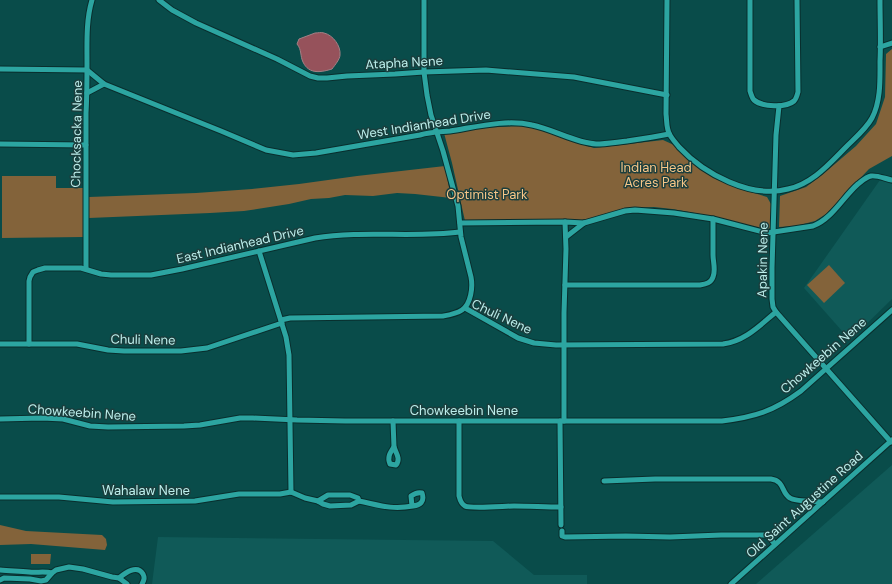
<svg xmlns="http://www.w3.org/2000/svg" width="892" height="584" font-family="'DM Sans',sans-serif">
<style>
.built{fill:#105a58}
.green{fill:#83633a}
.water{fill:#96525b;stroke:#a18186}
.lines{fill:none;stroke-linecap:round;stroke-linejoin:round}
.minor-casing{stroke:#092e2d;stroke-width:7}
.minor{stroke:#2ca5a1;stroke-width:5}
.labels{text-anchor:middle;stroke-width:3;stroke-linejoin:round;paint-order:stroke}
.street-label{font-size:13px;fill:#bceeeb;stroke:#1b3e3d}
.park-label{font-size:13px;fill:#f7c688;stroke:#1b3e3d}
</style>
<rect width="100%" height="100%" fill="#094c4a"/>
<g class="built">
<polygon points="880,180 892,184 892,299 850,340 804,288"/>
<polygon points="892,465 892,584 756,584"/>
<polygon points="158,537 493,541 534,575 587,575 587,584 152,584"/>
</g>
<g class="green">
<polygon points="892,49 892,156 869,169 826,214 815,221 796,226 779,227 780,196 806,187 822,175 856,146 876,124 885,97 886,54"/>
<polygon points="519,126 533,127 594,148 663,140 674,145 694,163 716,179 741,189 767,197 771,204 771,227 767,230 753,227 711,216 672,209 654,207 635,208 586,221 465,221 452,163 444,133 479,128"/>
<polygon points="445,166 451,198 415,194 397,193 373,196 345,195 329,198 311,199 289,204 244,211 210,213 89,218 89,197 196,193 252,189 299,184 357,176"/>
<polygon points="2,176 56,176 56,188 83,188 83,237 2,238"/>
<polygon points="829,265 845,283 824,303 807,285"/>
<polygon points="0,525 26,531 102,535 106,539 107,545 105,550 31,544 0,545"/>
<polygon points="31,554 51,554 50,564 31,564"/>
</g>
<path class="water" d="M 315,33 C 318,33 321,32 324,33 C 333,35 341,46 340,55 C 340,59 335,65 332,69 C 322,72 309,75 303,62 C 300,56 302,50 297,44 L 299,39 Z"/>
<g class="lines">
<g class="minor-casing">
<g id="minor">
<polyline points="159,0 172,10 196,23 277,59 310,76 318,78 327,78 347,76 395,74 424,72 486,70 574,77 667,95"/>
<path d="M 667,0 L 666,114 C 667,121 666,129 670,135 C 672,139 676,143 679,147 C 704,174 751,199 788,189 C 812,184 829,164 846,147 C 855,138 866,129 872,118 C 881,101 880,79 880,61 C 881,41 880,20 880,0"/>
<path d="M 750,0 L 750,91 C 751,94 752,98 754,100 C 762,107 786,108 794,101 C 796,99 797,96 798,92 L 797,0"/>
<polyline points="880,47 892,43"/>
<path d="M 0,69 L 87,70 L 104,84 L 206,125 L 221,131 L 266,150 L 293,155 L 316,153 L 420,135 C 430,132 439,132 450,131 C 476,127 506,119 532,125 C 553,129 575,143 596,144 C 606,144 617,142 627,141 C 641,139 655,137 669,134"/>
<polyline points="87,93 104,84"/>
<polyline points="779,106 776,135 772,268 772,299 773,307 776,312 891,442"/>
<polyline points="0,144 86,145"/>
<path d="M 460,223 L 565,222 L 584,223 L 625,211 L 635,210 L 674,213 L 713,219 L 767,233 L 813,226 C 832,219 843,197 858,184 C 862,181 866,177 871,176 C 877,175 886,179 892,180"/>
<polyline points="566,237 584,223"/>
<polyline points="259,251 286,337 289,355 291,492"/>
<path d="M 86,269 L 86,113 C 87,96 87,80 87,63 C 87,42 86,20 92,0"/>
<path d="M 565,285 L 700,285 C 706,284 711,283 713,277 C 716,270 713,262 713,255 C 713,243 713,231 713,219"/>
<path d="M 465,308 L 518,338 L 534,343 L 556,345 L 723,344 C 745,341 759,326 776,312"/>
<path d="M 281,320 L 290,318 L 443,316 C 449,315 456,314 462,310 C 471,304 473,287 471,277 L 461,237 L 458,206 L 443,151 L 431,115 L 427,95 L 424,72 L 424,0"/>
<polyline points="0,344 77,344 108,350 124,351 181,351 207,348 282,323"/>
<path d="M 29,344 L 29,281 L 30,277 L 33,272 L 38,270 L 45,268 L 81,268 L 101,274 L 111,275 L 151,275 L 182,269 L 315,238 C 363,230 412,238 460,232"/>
<path d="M 0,419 L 42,418 L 63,419 L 90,426 L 108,427 L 184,426 L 200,425 L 240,418 L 253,418 L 297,420 L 345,421 L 722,421 C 755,417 774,411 801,391 L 892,310"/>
<polyline points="393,421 394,447"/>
<path d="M 459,421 L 459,496 C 460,500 461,504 465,506 C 471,509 505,506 514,506 C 530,506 545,507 561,507"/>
<polyline points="560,421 561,525"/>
<polyline points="564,421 564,313 566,249 565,222"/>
<path d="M 394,447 C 396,453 401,459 396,465 L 390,464 C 387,457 390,453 394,447 Z"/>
<path d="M 604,481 L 655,479 L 771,479 C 785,481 781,493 790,498 C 796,502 816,501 823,502"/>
<polyline points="291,492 305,498 318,501 323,504 330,506 351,505 359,501"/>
<polyline points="0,497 59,497 113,502 195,501 239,494 280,494 291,492"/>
<path d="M 318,501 L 328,495 L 350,495 L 358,498 L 359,501 C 379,505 391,510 413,506 C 420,505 425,502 422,493 C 418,492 415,493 411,496 L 412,506"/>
<polyline points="562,531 562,536 565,537 626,536 670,537 721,535 767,535 775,544"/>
<path d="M 0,570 C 10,571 19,571 29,572 C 37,573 44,571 52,573"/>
<path d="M 119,578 C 125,573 137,564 143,574 C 145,578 144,580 142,584"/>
<polyline points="0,580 4,578 30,579 41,581 46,580 52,573 56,570 69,567 83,569 112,577 119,578 127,584"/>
<polyline points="731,584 892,440"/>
</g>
</g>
<use href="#minor" class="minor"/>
</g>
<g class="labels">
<g class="street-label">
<text transform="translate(404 62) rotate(-3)" y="5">Atapha Nene</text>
<text transform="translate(424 124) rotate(-9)" y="5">West Indianhead Drive</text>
<text transform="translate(76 134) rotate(-89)" y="5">Chocksacka Nene</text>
<text transform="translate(240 244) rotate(-13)" y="5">East Indianhead Drive</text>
<text transform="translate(762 260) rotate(-89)" y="5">Apakin Nene</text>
<text transform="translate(502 316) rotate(25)" y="5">Chuli Nene</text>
<text transform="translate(143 339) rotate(1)" y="5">Chuli Nene</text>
<text transform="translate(823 355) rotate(-41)" y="5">Chowkeebin Nene</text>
<text x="464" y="415">Chowkeebin Nene</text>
<text transform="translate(82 412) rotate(4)" y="5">Chowkeebin Nene</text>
<text x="146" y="495">Wahalaw Nene</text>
<text transform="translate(804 504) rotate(-42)" y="5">Old Saint Augustine Road</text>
</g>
<g class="park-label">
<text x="656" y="172">Indian Head<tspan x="656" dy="15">Acres Park</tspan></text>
<text x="487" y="199">Optimist Park</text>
</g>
</g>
</svg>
